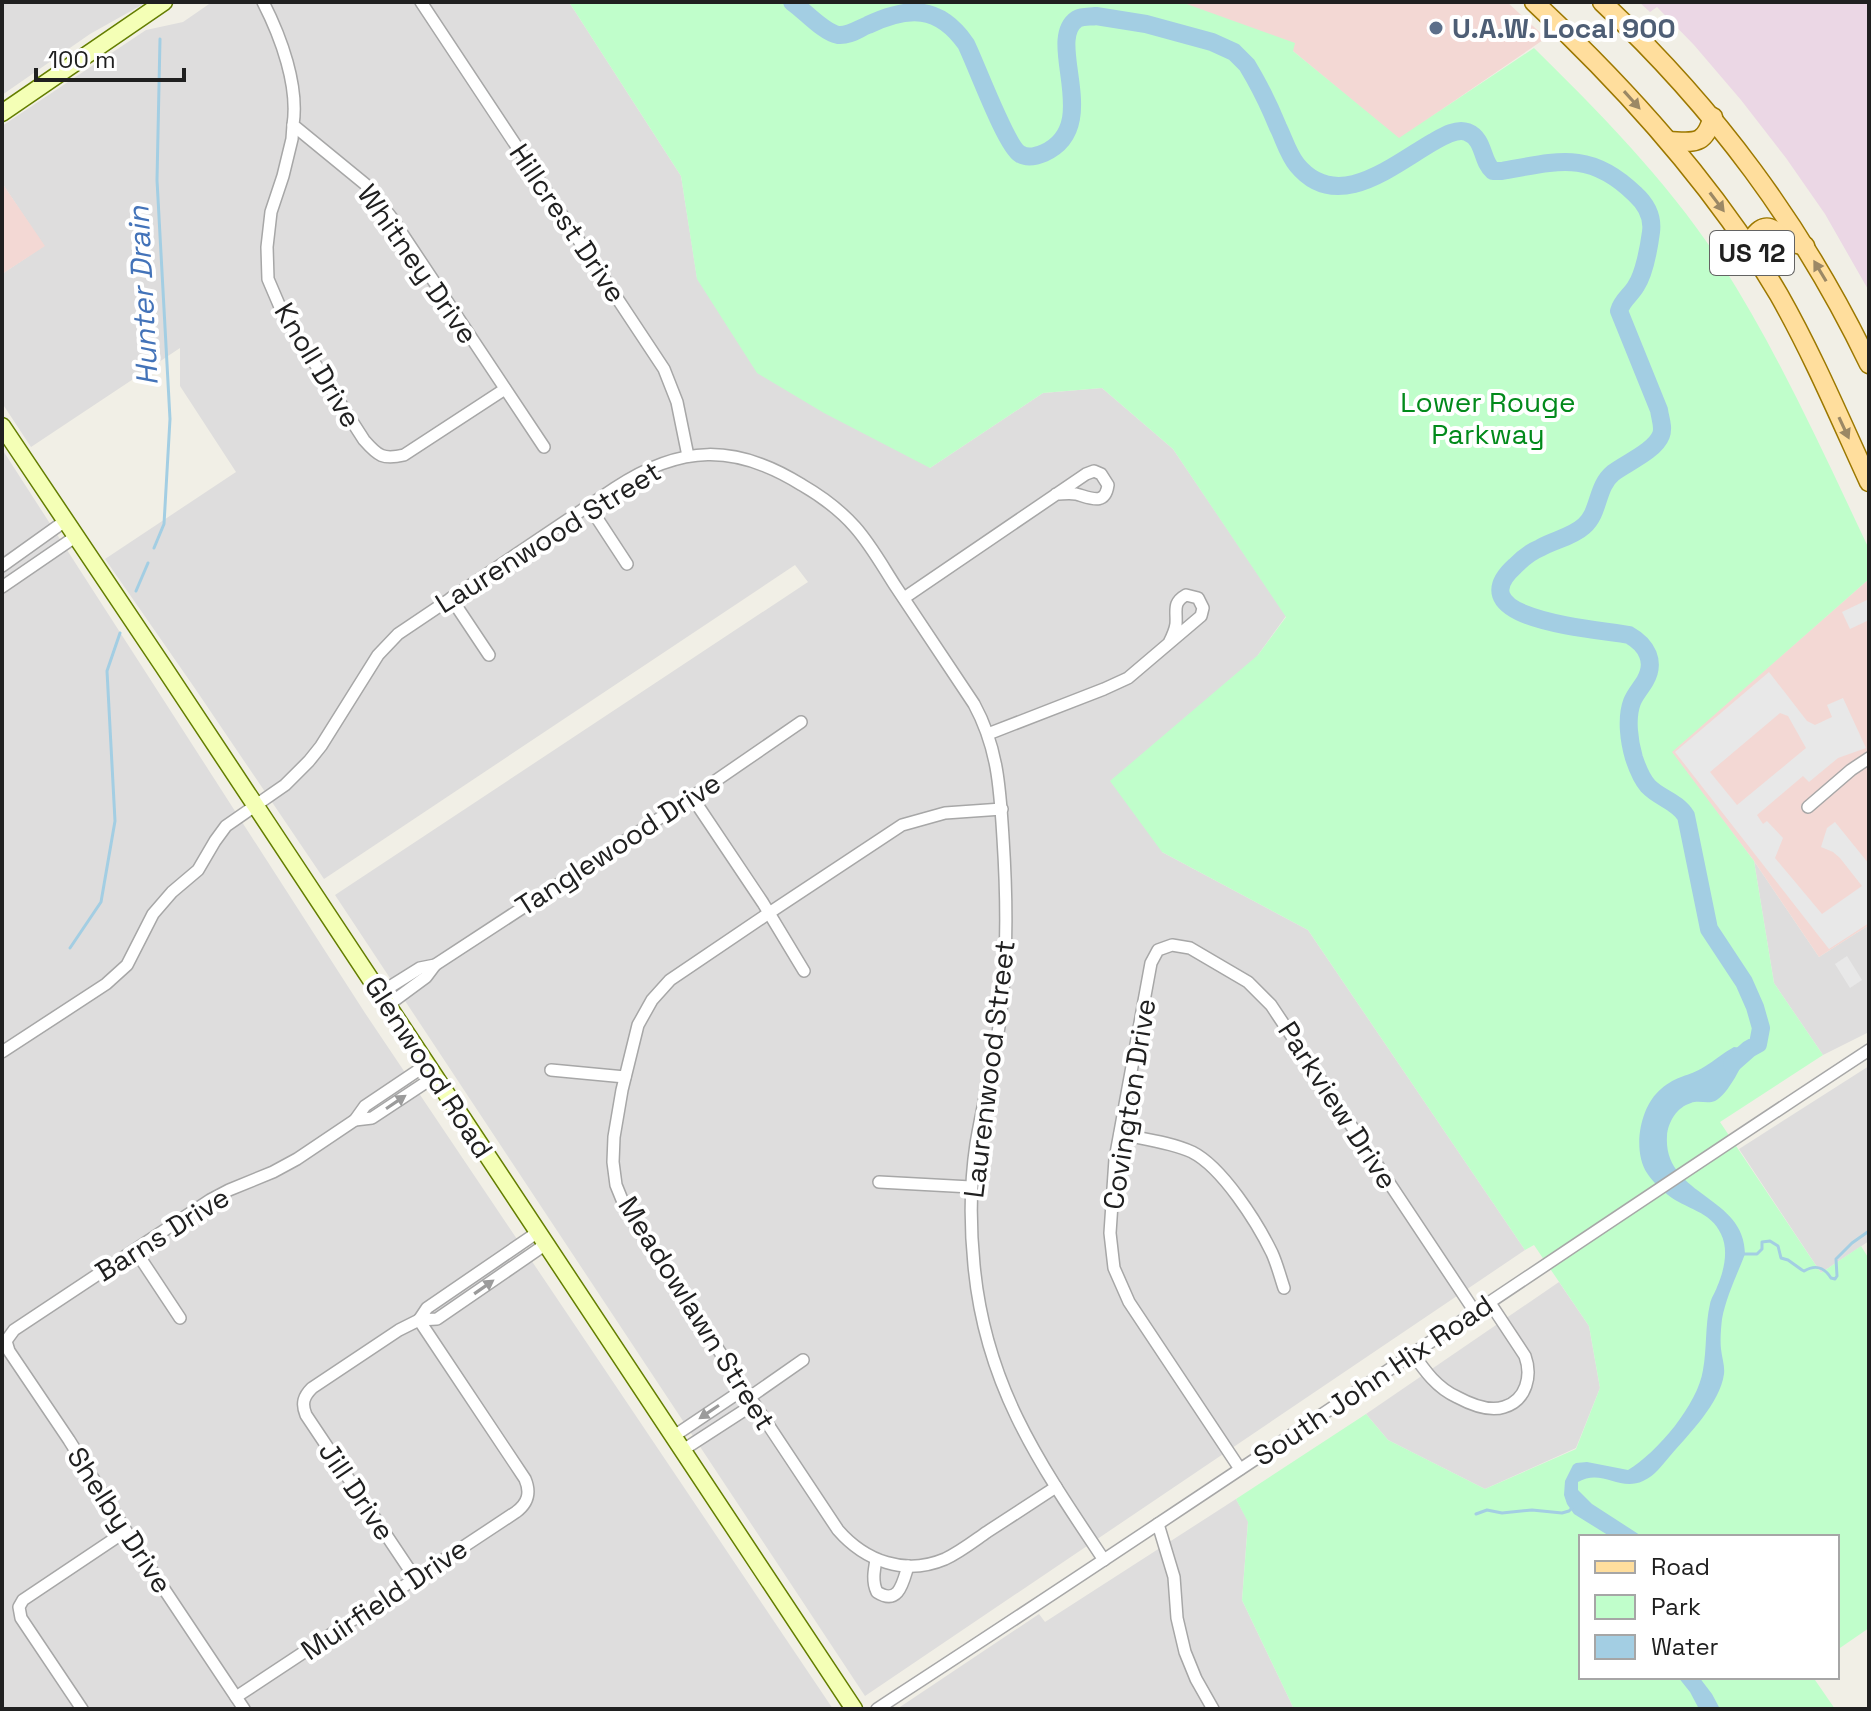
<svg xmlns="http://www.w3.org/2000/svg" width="1871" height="1711" font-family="'Space Grotesk',sans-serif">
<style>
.residential{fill:#dedddd}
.commercial{fill:#f3d8d4}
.industrial{fill:#ebd7e5}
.park{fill:#c0fecb}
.parking{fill:#e8e8e8;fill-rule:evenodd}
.water{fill:#a3cee3}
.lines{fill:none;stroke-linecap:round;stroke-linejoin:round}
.stream{stroke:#a3cee3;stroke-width:3}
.river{stroke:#a3cee3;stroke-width:18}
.street-casing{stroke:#a7a7a7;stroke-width:14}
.secondary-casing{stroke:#647e00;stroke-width:19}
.primary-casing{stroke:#9c7800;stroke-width:21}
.street{stroke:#fff;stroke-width:11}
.secondary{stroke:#f4ffb6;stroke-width:16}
.primary{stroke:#ffde9d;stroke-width:18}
.oneway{fill:#9b8865}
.oneway2{fill:#9b9b9b}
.service-dot{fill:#5c6f8a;stroke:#fff;stroke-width:3}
.labels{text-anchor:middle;stroke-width:8;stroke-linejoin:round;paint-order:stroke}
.shield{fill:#fff;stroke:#636363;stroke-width:2}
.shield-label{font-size:26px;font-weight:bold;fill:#202020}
.service-label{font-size:28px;font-weight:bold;fill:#4e5e75;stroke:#fff;text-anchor:start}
.street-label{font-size:28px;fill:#202020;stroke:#fff}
.park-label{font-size:28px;fill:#028a1b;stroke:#fff}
.water-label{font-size:30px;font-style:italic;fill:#4373b9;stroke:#fff}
</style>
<rect width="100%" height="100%" fill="#f1efe6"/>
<g class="residential">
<polygon points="2,2 147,2 90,34 2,95"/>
<polygon points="212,2 569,2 681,176 697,278 930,468 1043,393 1102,388 1173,449 1286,616 1258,655 1162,852 1308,930 1525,1250 865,1696 335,895 808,582 795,565 324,879 194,687 105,559 236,472 180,386 180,348 31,447 2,403 2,274 44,246 2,183 2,126 146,30 183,22"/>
<polygon points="2,449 365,1013 833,1709 2,1709"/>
<polygon points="1754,861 1819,957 1869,925 1869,1032 1823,1055 1774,983"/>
<polygon points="1869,1066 1869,1241 1821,1273 1739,1149"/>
<polygon points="1559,1282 1589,1326 1600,1388 1576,1448 1485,1489 1388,1440 1366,1414"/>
<polygon points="1236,1499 1248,1521 1242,1600 1294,1709 897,1709 1039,1614 1045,1622"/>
</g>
<g class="commercial">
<polygon points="1181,2 1507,2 1546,38 1399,139 1293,51"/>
<polygon points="2,183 45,246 2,274"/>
<polygon points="1869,579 1869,925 1819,957 1754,861 1671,752"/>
</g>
<polygon class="industrial" points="1639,2 1869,2 1869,291 1825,214 1786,158 1741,100 1694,45 1657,7 1650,12"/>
<path class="park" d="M 569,2 L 1181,2 L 1295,43 L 1293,51 L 1399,138 L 1534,48 C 1602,115 1669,183 1721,263 C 1779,354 1823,452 1869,549 L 1869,579 L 1672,752 L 1754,861 L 1774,983 L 1823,1055 L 1720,1122 L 1821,1273 L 1861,1246 L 1869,1259 L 1869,1628 L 1837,1650 L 1837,1537 L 1581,1537 L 1581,1677 L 1813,1677 L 1835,1709 L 1294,1709 L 1242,1600 L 1248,1522 L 1236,1499 L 1366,1414 L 1388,1440 L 1485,1489 L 1576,1449 L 1600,1388 L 1589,1326 L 1534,1245 L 1525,1250 L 1308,930 L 1162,852 L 1110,781 L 1258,655 L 1286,617 L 1173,449 L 1102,388 L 1043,393 L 930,468 L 824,413 L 757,373 L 697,279 L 681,176 Z"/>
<g class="parking">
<polygon points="1869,599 1869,620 1850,629 1842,612"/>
<path d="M 1769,672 L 1807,721 L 1815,725 L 1832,717 L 1827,705 L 1843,698 L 1866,748 L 1838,758 L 1809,782 L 1803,776 L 1757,815 L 1763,824 L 1767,821 L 1783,838 L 1775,858 L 1822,914 L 1862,886 L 1840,858 L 1833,852 L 1821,847 L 1827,828 L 1835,822 L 1869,864 L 1869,923 L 1829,949 L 1675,752 ZM 1780,713 L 1788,716 L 1806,748 L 1737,805 L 1710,772 Z"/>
<polygon points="1847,956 1862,980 1850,988 1835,964"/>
</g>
<g class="water">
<path d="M 1734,1047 L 1749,1049 C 1744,1062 1728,1095 1715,1101 C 1708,1104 1698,1100 1691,1103 C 1677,1107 1668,1122 1667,1136 C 1663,1196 1745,1195 1745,1254 C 1737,1275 1726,1297 1722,1319 C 1721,1328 1720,1340 1721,1349 C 1722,1358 1725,1366 1724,1374 C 1720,1403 1689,1434 1670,1456 C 1662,1465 1655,1476 1643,1481 C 1619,1492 1602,1468 1578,1482 L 1578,1490 L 1592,1504 L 1643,1537 L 1611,1537 L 1574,1514 L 1567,1504 L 1564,1495 L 1565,1481 L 1573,1465 L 1576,1463 L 1587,1462 L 1628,1470 C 1657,1453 1698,1404 1703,1370 C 1707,1349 1705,1325 1710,1304 C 1711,1298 1715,1293 1717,1287 C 1724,1271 1729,1250 1721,1234 C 1711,1211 1685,1209 1668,1195 C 1661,1189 1652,1181 1647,1173 C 1632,1150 1640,1106 1661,1089 C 1677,1075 1688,1077 1704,1067 C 1714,1061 1723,1053 1734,1047 Z"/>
<polygon points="1678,1677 1699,1677 1712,1694 1720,1709 1699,1709 1690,1692"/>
</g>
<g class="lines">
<g class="stream">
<polyline points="154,548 164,524 170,419 157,180 160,39"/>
<polyline points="136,591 148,563"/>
<polyline points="70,948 101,902 115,821 107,671 120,633"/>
<path d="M 1742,1254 L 1757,1254 L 1762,1249 L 1762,1242 L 1770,1241 L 1778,1246 L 1781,1258 L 1788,1260 L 1802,1270 L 1804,1271 C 1816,1264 1824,1267 1831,1278 L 1835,1279 L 1837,1276 L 1836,1259 L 1852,1243 L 1869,1231"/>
<polyline points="1476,1514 1487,1510 1502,1513 1532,1510 1562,1513 1569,1511 1573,1507"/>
</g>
<path class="river" d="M 792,2 C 805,11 823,32 838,35 C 849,36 858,29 868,25 C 908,6 939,5 966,44 C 976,64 1006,146 1020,154 C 1028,159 1037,156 1044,153 C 1104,126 1044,41 1077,19 C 1083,16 1090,17 1096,16 L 1146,24 L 1212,42 L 1234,52 L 1247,65 L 1254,77 C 1263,93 1271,110 1278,127 C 1284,139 1288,154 1297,165 C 1337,214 1393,165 1433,142 C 1442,137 1456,128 1467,132 C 1485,139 1481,161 1493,171 L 1502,171 C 1558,161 1590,150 1635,194 C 1646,204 1653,217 1651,232 C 1649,247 1644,274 1636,286 C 1631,295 1622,300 1619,311 L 1659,410 C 1660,418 1664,427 1661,435 C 1655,451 1626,463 1613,473 C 1596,487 1600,512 1584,526 C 1572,537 1554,540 1540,548 C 1530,552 1522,559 1515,566 C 1454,621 1601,629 1629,635 C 1647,645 1656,662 1645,681 C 1641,688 1635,694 1632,702 C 1626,718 1629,741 1634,758 C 1637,767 1641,778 1648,786 C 1659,798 1677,801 1686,816 L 1709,929 L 1744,982 L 1755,1007 L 1761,1028 L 1758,1044 L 1749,1049 L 1732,1064"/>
<g class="street-casing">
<g id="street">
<path d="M 263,2 C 281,37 299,86 293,125 L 365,184 L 391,217 L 544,447"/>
<polyline points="421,2 664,369 677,402 688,456"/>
<path d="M 293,125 L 292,139 L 283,176 L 271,212 L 267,247 L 268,279 L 283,314 L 364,440 C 378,456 383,460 404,455 L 505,389"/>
<polyline points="589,506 627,564"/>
<polyline points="2,566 65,521"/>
<polyline points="2,587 75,537"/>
<polyline points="451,598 489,655"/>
<path d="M 904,598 L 1086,474 L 1094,471 L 1101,474 L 1108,485 C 1105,506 1091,498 1076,494 C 1069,493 1063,494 1056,494"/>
<path d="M 988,734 L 1104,689 L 1128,678 L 1201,616 L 1203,608 L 1198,598 L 1186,595 C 1172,603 1177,610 1176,624 C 1175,631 1172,637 1169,643"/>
<polyline points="692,797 763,903 804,971"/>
<polyline points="1808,807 1851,770 1869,758"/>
<path d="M 1002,809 L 945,813 L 902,825 L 769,913 L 670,980 L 652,1000 L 638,1025 L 622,1090 L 614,1137 L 613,1162 L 616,1185 L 627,1212 L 838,1530 C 865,1561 905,1576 945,1559 C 960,1552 974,1541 987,1532 C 1010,1517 1033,1502 1056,1487"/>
<polyline points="380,993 420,968 435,965 692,797 801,722"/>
<polyline points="388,1005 426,977 435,965"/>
<path d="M 2,1052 L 106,984 L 127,965 L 153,914 L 172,892 L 198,870 L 215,841 L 226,826 L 285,785 L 309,761 L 321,746 L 378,655 L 398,634 L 615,488 C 680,445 735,443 802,485 C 821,496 840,510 855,527 C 871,545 883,567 896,587 C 922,626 948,665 974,704 C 998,748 1000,789 1003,838 C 1007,899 1008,959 1000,1020 C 994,1062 983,1102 976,1144 C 970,1184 970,1225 974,1265 C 985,1385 1039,1463 1104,1560"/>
<polyline points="551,1070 625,1077"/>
<polyline points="355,1120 372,1118 434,1077"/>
<path d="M 1120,1134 C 1143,1139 1170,1142 1192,1152 C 1222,1167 1257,1222 1272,1253 C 1277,1264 1280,1276 1284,1288"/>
<polyline points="879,1182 971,1187"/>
<polyline points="135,1250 180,1318"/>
<polyline points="419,1320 427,1308 538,1232"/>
<path d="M 1413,1354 C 1425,1371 1437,1388 1457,1397 C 1470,1404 1489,1412 1504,1407 C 1527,1400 1532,1375 1525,1356 L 1490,1303"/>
<polyline points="750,1397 803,1360"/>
<polyline points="674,1436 744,1389"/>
<polyline points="683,1450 754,1404"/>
<polyline points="1240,1469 1129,1302 1114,1268 1110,1233 1115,1159 1151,963 1158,950 1172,945 1190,948 1248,982 1271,1005 1475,1312"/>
<polyline points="1158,1524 1174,1577 1177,1618 1185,1652 1196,1679 1213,1709"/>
<path d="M 876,1560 C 874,1571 872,1582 877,1592 C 899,1606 903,1582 908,1566"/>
<path d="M 415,1578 L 306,1415 C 301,1403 304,1396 312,1388 L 399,1330 L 419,1320 L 437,1319 L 546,1244"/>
<path d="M 236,1697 L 516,1512 C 528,1503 531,1493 525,1479 L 419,1320"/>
<polyline points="82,1709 21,1618 19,1607 23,1600 126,1531"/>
<polyline points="244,1709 136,1547 69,1440 9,1351 6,1341 14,1330 210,1200 229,1190 273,1172 297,1159 355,1120 365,1106 426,1065"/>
<path d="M 877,1709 C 1210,1493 1537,1268 1869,1050"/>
</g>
</g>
<g class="secondary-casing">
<g id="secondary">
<polyline points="2,113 164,2"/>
<polyline points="2,426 163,666 854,1709"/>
</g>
</g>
<g class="primary-casing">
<g id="primary">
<path d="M 1534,2 C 1627,89 1714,185 1779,295 C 1813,355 1840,419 1869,482"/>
<path d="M 1602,2 C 1715,108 1802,225 1869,364"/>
<path d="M 1669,141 C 1695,142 1704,146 1713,117"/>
<path d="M 1748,246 C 1753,237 1761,222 1774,230 C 1778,232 1780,238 1784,240 C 1789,243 1799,244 1805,246"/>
</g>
</g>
<use href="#street" class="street"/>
<use href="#secondary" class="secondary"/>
<use href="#primary" class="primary"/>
</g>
<defs><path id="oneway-solid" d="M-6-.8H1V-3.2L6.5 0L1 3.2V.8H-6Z" transform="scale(2)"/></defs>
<g class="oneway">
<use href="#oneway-solid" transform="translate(1632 100) rotate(48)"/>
<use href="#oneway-solid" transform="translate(1717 202) rotate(53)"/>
<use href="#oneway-solid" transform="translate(1820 271) rotate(-121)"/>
<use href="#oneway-solid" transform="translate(1844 428) rotate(65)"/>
</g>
<g class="oneway2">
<use href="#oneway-solid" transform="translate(396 1102) rotate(-34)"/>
<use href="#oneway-solid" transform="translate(484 1287) rotate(-35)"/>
<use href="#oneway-solid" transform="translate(709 1412) rotate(146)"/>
</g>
<circle class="service-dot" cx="1436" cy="28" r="8"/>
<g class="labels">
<rect class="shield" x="1710" y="231" width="84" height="44" rx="6"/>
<g class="shield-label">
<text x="1752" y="262">US 12</text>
</g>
<g class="service-label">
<text x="1452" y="38">U.A.W. Local 900</text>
</g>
<g class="street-label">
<text transform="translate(568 223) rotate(56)" y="10">Hillcrest Drive</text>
<text transform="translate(418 264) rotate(55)" y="10">Whitney Drive</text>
<text transform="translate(318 365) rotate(59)" y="10">Knoll Drive</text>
<text transform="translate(548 537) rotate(-32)" y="10">Laurenwood Street</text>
<text transform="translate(618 844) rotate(-33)" y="10">Tanglewood Drive</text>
<text transform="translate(429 1067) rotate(57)" y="10">Glenwood Road</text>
<text transform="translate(989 1069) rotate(-83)" y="10">Laurenwood Street</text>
<text transform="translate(1129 1104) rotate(-81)" y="10">Covington Drive</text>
<text transform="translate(1338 1105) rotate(57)" y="10">Parkview Drive</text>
<text transform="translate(162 1234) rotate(-32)" y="10">Barns Drive</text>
<text transform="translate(697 1313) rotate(58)" y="10">Meadowlawn Street</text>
<text transform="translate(1373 1380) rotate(-34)" y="10">South John Hix Road</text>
<text transform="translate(357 1491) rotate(56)" y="10">Jill Drive</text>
<text transform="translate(120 1520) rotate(57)" y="10">Shelby Drive</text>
<text transform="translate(384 1599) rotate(-34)" y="10">Muirfield Drive</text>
</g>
<g class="park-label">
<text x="1488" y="412">Lower Rouge<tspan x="1488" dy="32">Parkway</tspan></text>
</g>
<g class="water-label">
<text transform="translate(143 296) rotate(-93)" y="10">Hunter Drain</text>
</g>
</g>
<rect width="1871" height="1711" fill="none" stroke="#202020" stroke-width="8"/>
<rect x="1579" y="1535" width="260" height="144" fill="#ffffff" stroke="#a6a6a6" stroke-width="2"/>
<rect x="1595" y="1561" width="40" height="12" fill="#ffde9d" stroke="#a6a6a6" stroke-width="2"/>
<text x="1651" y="1575" font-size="24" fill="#202020">Road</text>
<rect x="1595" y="1595" width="40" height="24" fill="#c0fecb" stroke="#a6a6a6" stroke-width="2"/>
<text x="1651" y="1615" font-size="24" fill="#202020">Park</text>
<rect x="1595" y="1635" width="40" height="24" fill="#a3cee3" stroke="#a6a6a6" stroke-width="2"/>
<text x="1651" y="1655" font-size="24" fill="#202020">Water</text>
<path d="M36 68v12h148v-12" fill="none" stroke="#202020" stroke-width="4"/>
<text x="48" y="68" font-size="24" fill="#202020" stroke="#ffffff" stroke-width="6" paint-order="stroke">100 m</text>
</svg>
